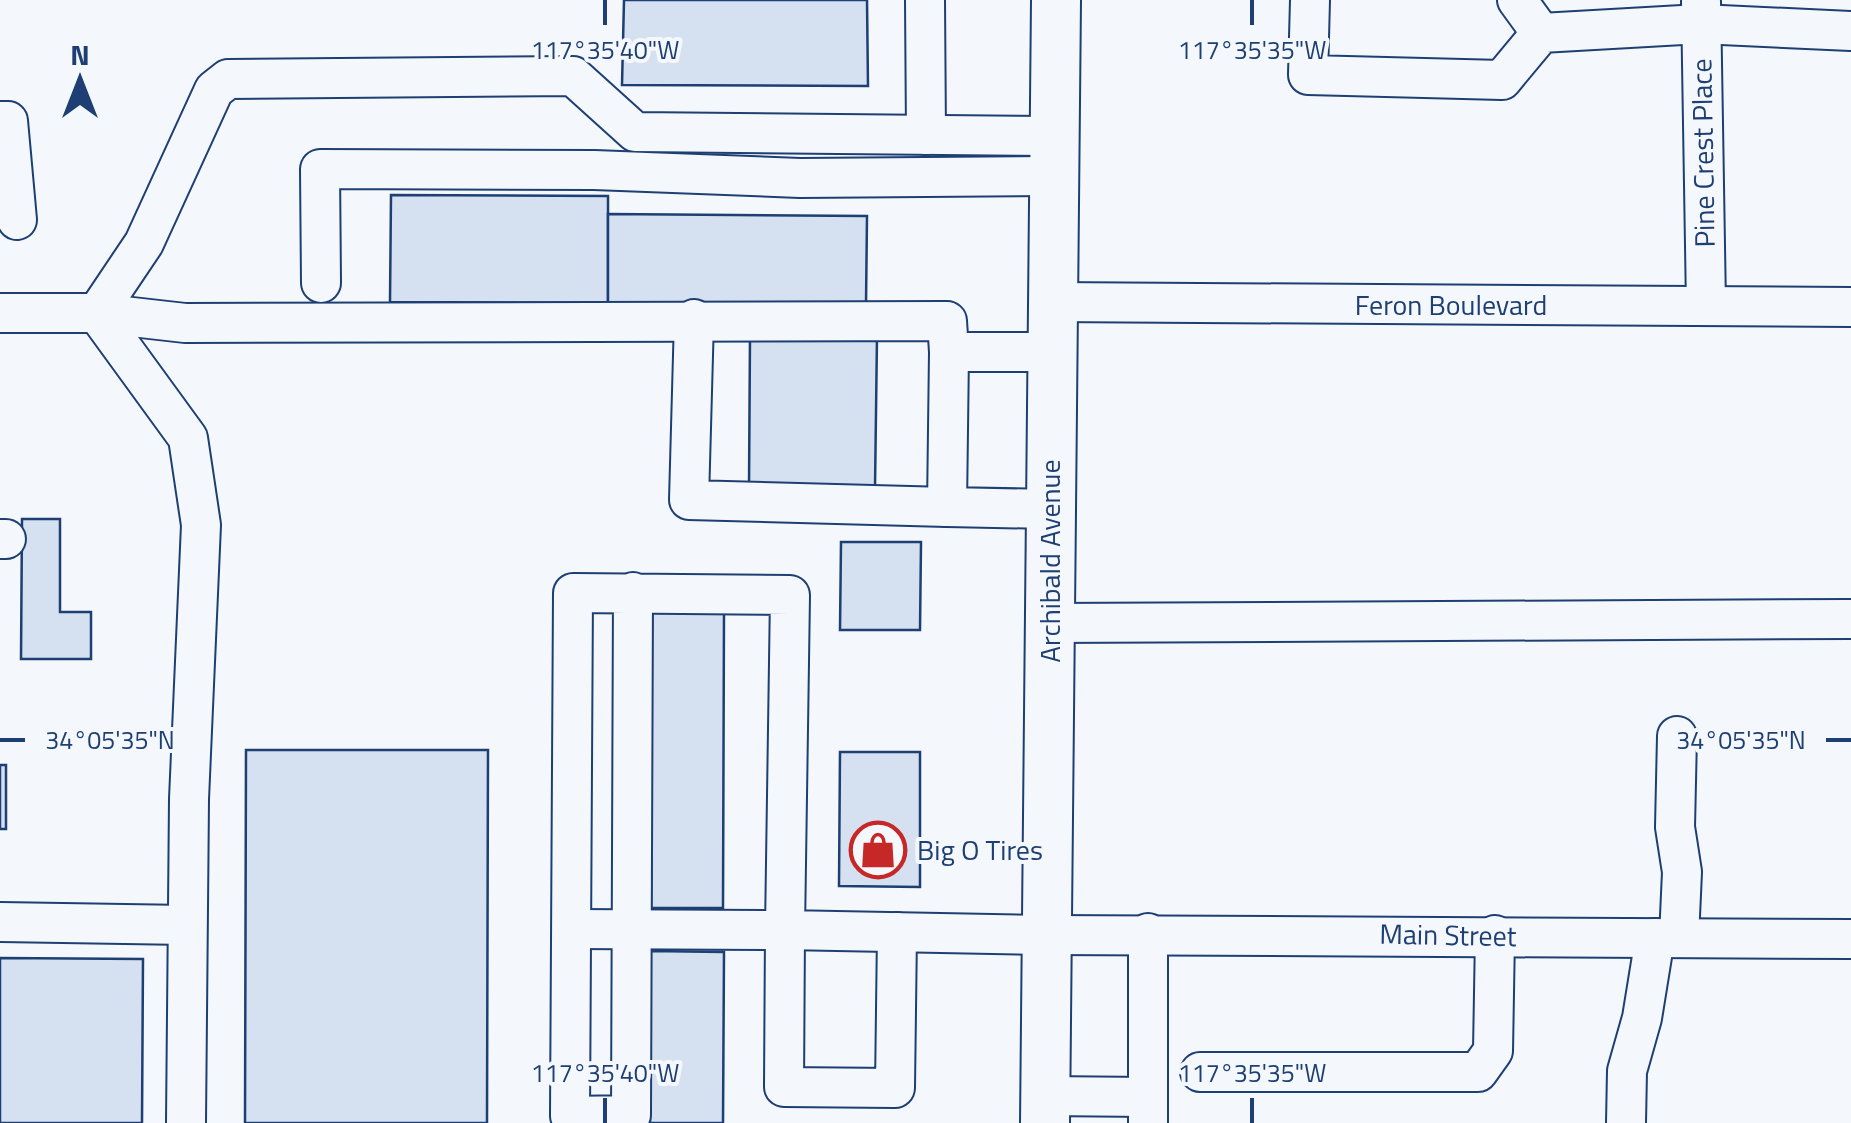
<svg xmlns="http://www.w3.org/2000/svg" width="1851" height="1123" font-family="'Titillium Web',sans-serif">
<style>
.building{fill:#d5e0f0;stroke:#1d3f73;stroke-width:2.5}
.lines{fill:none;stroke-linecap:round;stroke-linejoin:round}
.minor-casing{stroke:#1d3f73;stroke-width:42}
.major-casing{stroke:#1d3f73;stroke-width:52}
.minor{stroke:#f4f7fb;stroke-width:38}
.major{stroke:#f4f7fb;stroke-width:48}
.ticks{fill:none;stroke:#1d3f73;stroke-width:4}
.labels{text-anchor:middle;stroke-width:8;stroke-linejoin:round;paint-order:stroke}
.street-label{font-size:28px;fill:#1d3f73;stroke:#f4f7fb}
.poi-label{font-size:28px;fill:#1d3f73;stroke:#f4f7fb;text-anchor:start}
.ticks-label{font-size:25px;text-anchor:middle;fill:#1d3f73;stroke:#f4f7fb;stroke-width:8;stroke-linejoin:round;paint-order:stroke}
</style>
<rect width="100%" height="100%" fill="#f4f7fb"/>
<g class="building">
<polygon points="624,0 867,0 868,86 622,85"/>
<polygon points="391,195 608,196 608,303 390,302"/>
<polygon points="608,214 867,216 866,305 608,303"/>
<polygon points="750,335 877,336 875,489 749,488"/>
<polygon points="22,519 60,519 60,612 91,612 91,659 21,659"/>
<polygon points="841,542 921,542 920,630 840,630"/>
<polygon points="652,609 724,609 723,908 651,908"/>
<polygon points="246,750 488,750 487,1123 245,1123"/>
<polygon points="840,752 920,752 920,887 839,886"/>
<rect x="0" y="765" width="6" height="64"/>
<polygon points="650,951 724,952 723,1123 650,1123"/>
<polygon points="0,958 143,959 142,1123 0,1123"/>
</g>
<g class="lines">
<g class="minor-casing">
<g id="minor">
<polyline points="925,0 926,135"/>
<polyline points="1310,0 1308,75 1502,80 1541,33 1700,24 1851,31"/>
<polyline points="1517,0 1541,33"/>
<polyline points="1701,2 1706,306"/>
<polyline points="0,121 8,121 17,220"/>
<polyline points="321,283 320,169 594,170 800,178 1055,176"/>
<polyline points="1051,302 1851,307"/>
<polyline points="0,313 97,313 185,323 947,321 949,352 1051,352"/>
<polyline points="97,313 144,243 214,90 228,79 573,76 635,132 1055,136"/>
<polyline points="97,313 188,438 201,525 189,799 186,1123"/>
<polyline points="694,319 689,500 947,507"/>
<polyline points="949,352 947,507 1050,509"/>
<polyline points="0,539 6,539"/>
<polyline points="633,592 631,1115 570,1116 573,593 790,595 785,930 1046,935 1851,939"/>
<polyline points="1049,623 1851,619"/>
<polyline points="1677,736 1675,827 1682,872 1679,938"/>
<polyline points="0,922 187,925"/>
<polyline points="572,929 785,930 784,1087 895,1088 897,932"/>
<polyline points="1200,1072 1478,1072 1493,1051 1495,935"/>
<polyline points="1045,1096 1148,1097"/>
<polyline points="1148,1123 1148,933"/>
<polyline points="1626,1123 1627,1071 1642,1018 1655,938"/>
</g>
</g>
<g class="major-casing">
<polyline id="major" points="1045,1123 1056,0"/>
</g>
<use href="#minor" class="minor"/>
<use href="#major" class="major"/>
</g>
<path class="ticks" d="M 605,0 L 605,25M 1252,0 L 1252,25M 0,740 L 25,740M 1826,740 L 1851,740M 605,1098 L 605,1123M 1252,1098 L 1252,1123"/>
<defs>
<g id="shop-ring" transform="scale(2.875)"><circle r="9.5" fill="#f4f7fb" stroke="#c62828" stroke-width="1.5"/><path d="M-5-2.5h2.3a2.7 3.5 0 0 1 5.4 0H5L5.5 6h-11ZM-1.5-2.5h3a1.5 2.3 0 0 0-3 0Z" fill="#c62828"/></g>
</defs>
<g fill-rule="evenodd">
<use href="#shop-ring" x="878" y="850"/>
</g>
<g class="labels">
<g class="street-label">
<text transform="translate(1703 153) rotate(-91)" y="10">Pine Crest Place</text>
<text x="1451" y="315">Feron Boulevard</text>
<text transform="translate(1050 561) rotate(-90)" y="10">Archibald Avenue</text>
<text transform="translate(1448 935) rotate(1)" y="10">Main Street</text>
</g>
<g class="poi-label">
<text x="917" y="860">Big O Tires</text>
</g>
</g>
<g class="ticks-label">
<text x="605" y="59">117°35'40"W</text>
<text x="1252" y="59">117°35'35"W</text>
<text x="110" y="749">34°05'35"N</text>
<text x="1741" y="749">34°05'35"N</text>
<text x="605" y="1082">117°35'40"W</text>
<text x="1252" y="1082">117°35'35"W</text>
</g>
<g transform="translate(80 80)" stroke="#f4f7fb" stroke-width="8" paint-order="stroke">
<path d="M0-8L18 38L0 25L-18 38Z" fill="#1d3f73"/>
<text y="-15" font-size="28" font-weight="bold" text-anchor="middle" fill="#1d3f73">N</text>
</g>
</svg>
